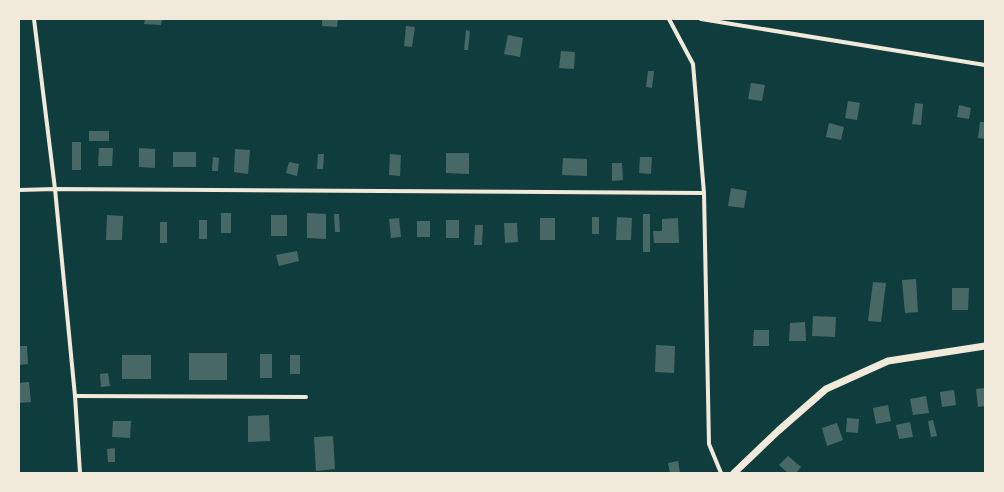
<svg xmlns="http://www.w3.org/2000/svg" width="1004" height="492" font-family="'Exo 2',sans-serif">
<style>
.building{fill:#486865}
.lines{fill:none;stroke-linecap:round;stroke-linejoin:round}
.minor{stroke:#f1e9da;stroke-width:4}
.tertiary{stroke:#f1e9da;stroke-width:7}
</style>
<rect width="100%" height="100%" fill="#0f3d3e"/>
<g class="building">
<polygon points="145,19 162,19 161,25 144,24"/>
<polygon points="322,19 338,19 337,27 322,26"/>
<polygon points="406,26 415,27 412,47 404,46"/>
<polygon points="466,30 470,31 468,50 464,50"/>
<polygon points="508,35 523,38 520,57 504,54"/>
<polygon points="561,51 575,52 574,69 559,68"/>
<polygon points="648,71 654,71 652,88 646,87"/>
<polygon points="751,83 765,85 762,101 748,99"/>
<polygon points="848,101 860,103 857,120 845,118"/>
<polygon points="915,103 923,104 921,125 912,124"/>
<polygon points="959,105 971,108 969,119 957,117"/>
<polygon points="980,122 985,122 985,139 978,138"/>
<polygon points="829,123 844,127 841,140 826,137"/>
<rect x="89" y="131" width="20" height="10"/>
<rect x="72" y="142" width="9" height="28"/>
<polygon points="99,148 113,148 112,166 98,166"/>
<polygon points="139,148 155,149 155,168 139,167"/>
<polygon points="235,149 250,150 248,174 234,172"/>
<rect x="173" y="152" width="23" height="15"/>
<polygon points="446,153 469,153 469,174 446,173"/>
<polygon points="318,154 324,154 323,169 317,169"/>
<polygon points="390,154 401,155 400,176 389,175"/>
<polygon points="213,157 219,158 218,171 212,171"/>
<polygon points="640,157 652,157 651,174 639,173"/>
<polygon points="563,158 587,159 587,176 562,175"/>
<polygon points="289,162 299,164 297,176 286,173"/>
<polygon points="612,163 622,163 623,180 612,181"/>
<polygon points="731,188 747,191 744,208 728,206"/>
<rect x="221" y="213" width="10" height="20"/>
<polygon points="307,213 326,214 326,239 307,238"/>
<polygon points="334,214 339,214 340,232 335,232"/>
<rect x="643" y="214" width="7" height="38"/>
<polygon points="107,215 123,216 122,240 106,240"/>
<rect x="271" y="215" width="16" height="21"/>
<rect x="592" y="217" width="7" height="17"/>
<polygon points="617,217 632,218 631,240 616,240"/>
<polygon points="399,218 401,237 391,238 389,219"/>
<rect x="540" y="218" width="15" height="22"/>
<polygon points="678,218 679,243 654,243 653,231 662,231 662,219"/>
<rect x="199" y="220" width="8" height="19"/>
<rect x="446" y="220" width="13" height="18"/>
<rect x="417" y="221" width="13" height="16"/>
<rect x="160" y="222" width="7" height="21"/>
<polygon points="504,223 517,223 518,242 505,243"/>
<polygon points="475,225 483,225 482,245 474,245"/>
<polygon points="297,251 299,261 279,266 276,255"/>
<polygon points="916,279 918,312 905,313 902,280"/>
<polygon points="873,282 886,283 881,322 868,321"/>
<polygon points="952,288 969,288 968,310 952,310"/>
<polygon points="813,316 836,317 835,337 812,336"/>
<polygon points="805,322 806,341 789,341 790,323"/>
<polygon points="754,330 769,330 769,346 753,346"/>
<polygon points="656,345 675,346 674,373 655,372"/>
<polygon points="19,346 27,346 28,364 19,365"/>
<rect x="189" y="353" width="38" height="27"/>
<rect x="260" y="354" width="12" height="24"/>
<rect x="122" y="355" width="29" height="24"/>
<rect x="290" y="355" width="10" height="19"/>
<polygon points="108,373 110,386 101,387 100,374"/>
<polygon points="29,382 31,402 19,403 19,383"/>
<polygon points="985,388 985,406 978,407 976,389"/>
<polygon points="954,390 956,405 942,407 940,392"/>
<polygon points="926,396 929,413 913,415 910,399"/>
<polygon points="888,405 891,421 876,424 873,408"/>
<polygon points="269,415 270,441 248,442 248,416"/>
<polygon points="847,418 859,419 858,433 846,432"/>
<polygon points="933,420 937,436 931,437 928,421"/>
<polygon points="113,421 131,421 130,438 112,437"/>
<polygon points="910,422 913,437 899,439 896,425"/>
<polygon points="837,423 843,440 827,446 822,428"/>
<polygon points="333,436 335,469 316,471 314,437"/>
<polygon points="115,448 115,462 108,462 107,449"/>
<polygon points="788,456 801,467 796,473 788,473 779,465"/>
<polygon points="678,461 680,473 670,473 668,463"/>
</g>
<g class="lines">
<g class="minor">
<polyline points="34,19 55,189 75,396 80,473"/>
<polyline points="669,19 693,64 704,193 709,444 721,473"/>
<polyline points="701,19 985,65"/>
<polyline points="19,190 55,189 704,193"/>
<polyline points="75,396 306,397"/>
</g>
<polyline class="tertiary" points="734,473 778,431 826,389 888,361 985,346"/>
</g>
<rect width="1004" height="492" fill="none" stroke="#f1e9da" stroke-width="40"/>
</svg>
